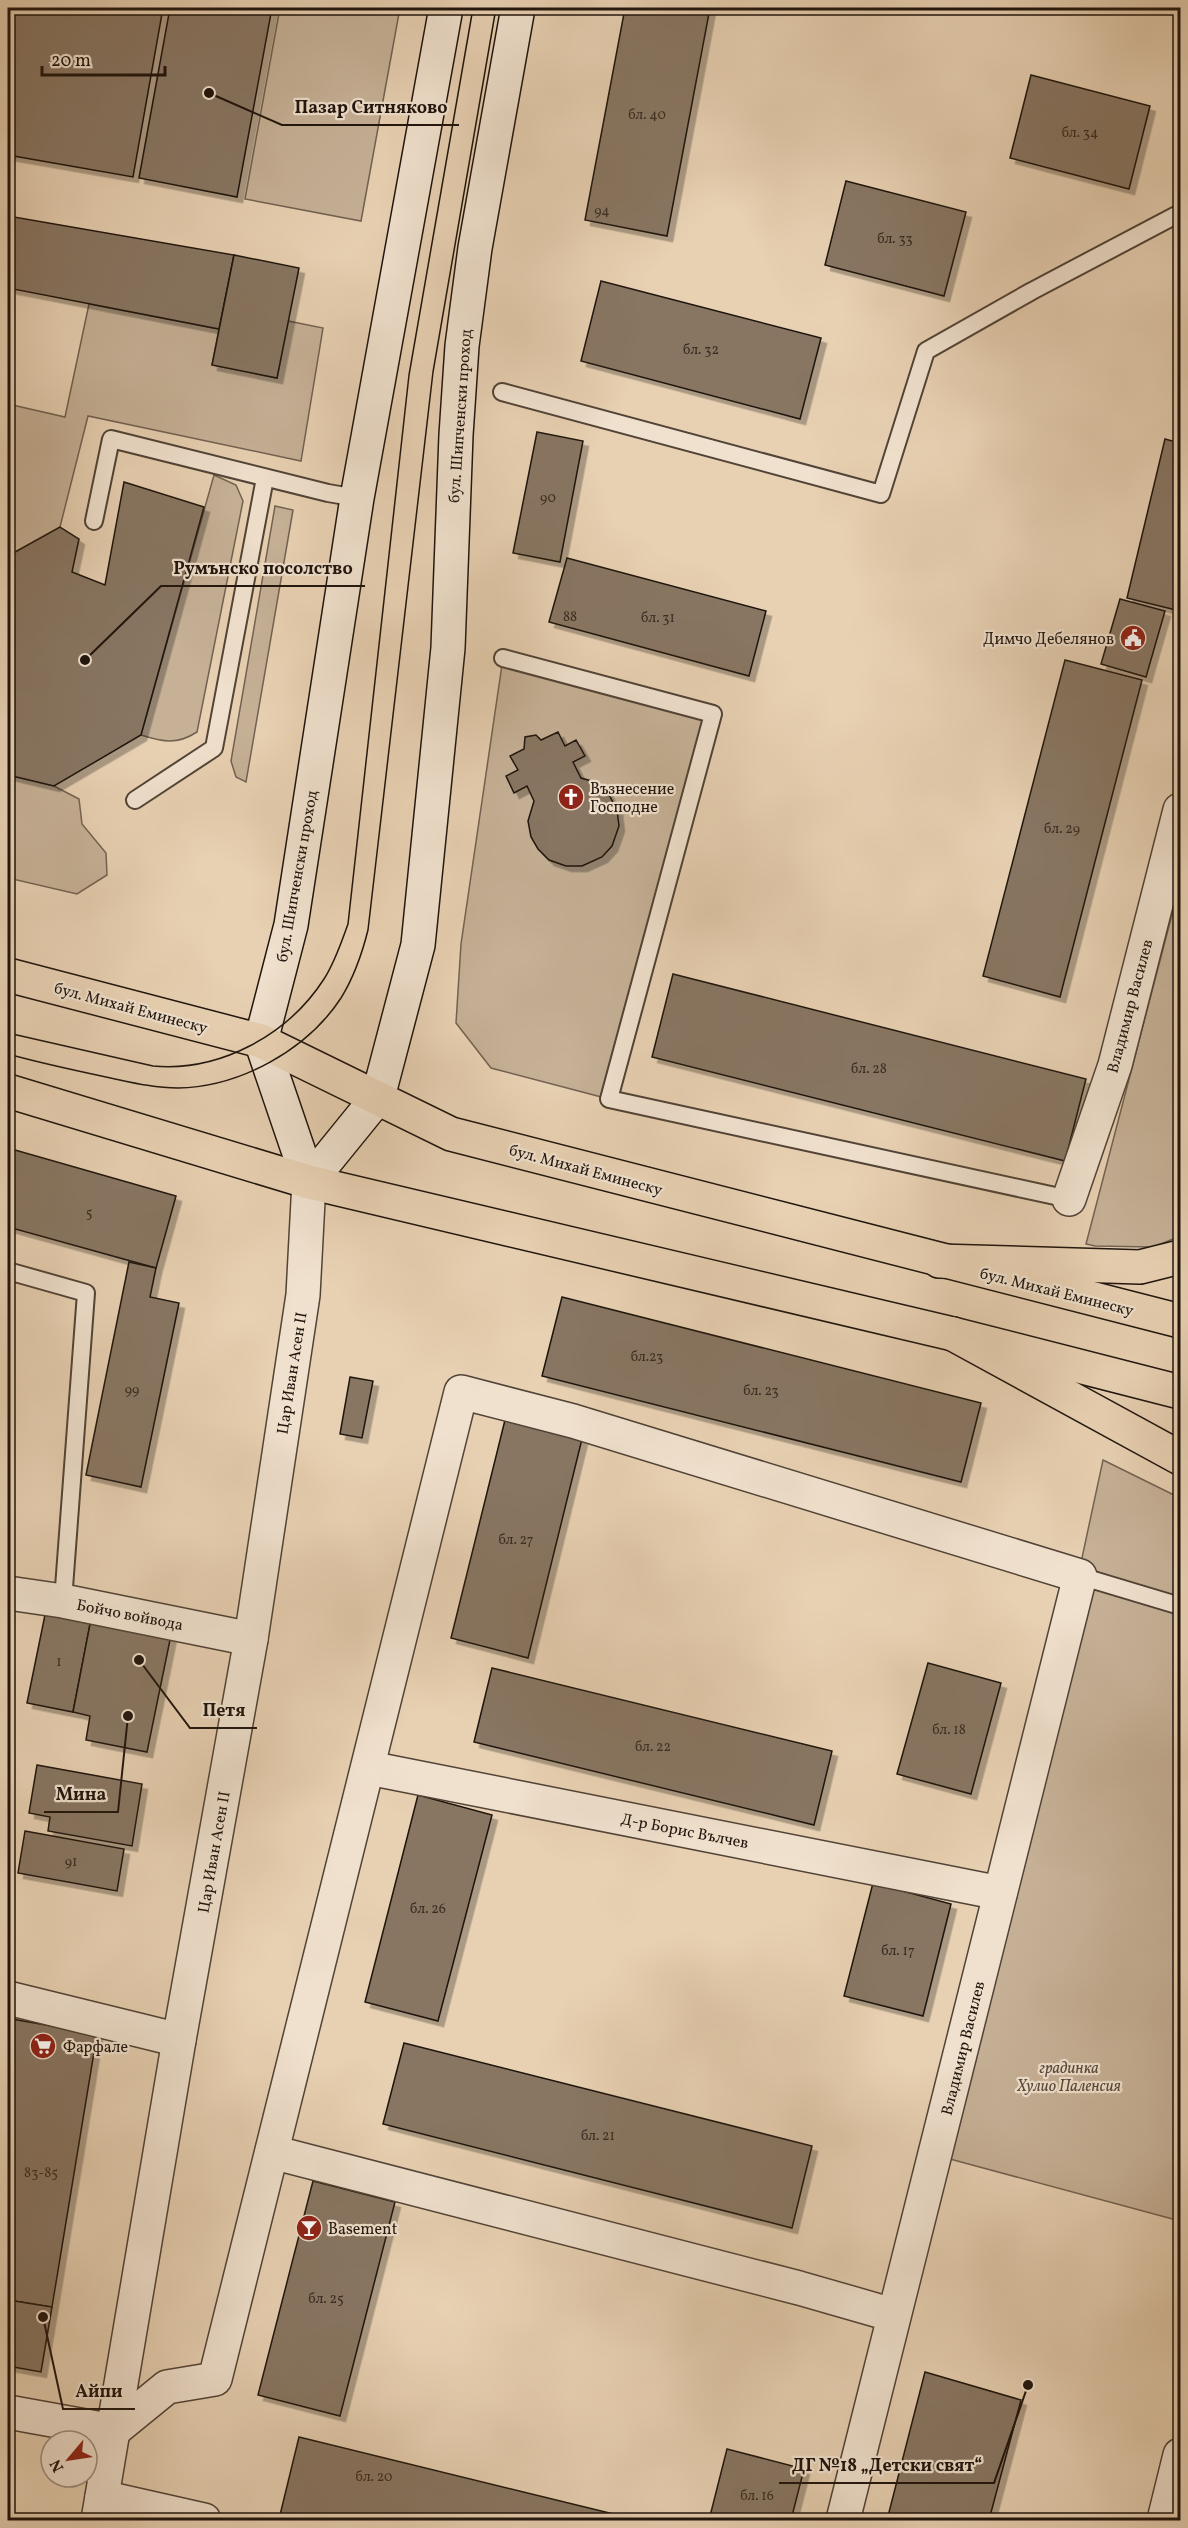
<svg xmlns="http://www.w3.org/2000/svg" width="1188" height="2528" font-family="Vollkorn,serif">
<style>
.green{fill:#c6b197;stroke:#726252;stroke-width:1.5}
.building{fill:#887663;stroke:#1f140d;stroke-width:1.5;filter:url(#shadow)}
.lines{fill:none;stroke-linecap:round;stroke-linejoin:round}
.lane-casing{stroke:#514336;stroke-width:20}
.street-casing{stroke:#514336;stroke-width:36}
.secondary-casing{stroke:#1f140d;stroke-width:36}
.primary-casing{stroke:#1f140d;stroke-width:36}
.highway-casing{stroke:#1f140d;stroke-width:36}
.lane{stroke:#f0e1ce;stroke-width:16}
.street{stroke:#f0e1ce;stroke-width:33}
.secondary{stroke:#f0e1ce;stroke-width:33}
.primary{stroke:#e8d1b3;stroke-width:33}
.highway{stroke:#e8d1b3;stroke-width:33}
.tram{stroke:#1f140d;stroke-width:1.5}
.labels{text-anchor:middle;stroke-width:4.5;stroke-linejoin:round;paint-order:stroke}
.number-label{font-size:14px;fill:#392c22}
.street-label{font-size:16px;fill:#1f140d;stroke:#f0e1ce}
.poi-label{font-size:16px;fill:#1f140d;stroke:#f0e1ce;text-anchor:start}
.park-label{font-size:16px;font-style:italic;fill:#594b3d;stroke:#f0e1ce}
.leader{fill:none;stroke:#1f140d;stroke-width:2}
.callout-dot{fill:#1f140d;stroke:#f0e1ce;stroke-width:2}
.callout-label{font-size:18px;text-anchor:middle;font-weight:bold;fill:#1f140d;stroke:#f0e1ce;stroke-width:4.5;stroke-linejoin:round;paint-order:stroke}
</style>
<defs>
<filter id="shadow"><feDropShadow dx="5.5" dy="5.5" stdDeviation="0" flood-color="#0004"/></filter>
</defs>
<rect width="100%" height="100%" fill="#e8d1b3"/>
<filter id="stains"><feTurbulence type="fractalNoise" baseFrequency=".00333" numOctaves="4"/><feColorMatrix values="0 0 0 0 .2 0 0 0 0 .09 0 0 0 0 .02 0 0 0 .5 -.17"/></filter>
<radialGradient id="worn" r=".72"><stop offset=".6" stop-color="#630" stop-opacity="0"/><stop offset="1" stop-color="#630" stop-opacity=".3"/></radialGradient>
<g class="green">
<polygon points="280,8 400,8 361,221 245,199"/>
<polygon points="89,304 219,329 212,365 277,378 288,321 323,328 301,461 88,416 60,527 8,556 8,404 65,417"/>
<path d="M 214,475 L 236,485 L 243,501 L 197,732 C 177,745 163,742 141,735 Z"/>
<polygon points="275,506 293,510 246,782 236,777 231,761"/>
<polygon points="503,658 713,714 609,1099 491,1068 456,1023 461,944"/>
<polygon points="8,775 54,786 79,799 82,824 106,853 107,875 77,894 8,878"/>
<polygon points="1180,884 1180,1236 1154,1247 1095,1246 1086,1244"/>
<polygon points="1103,1460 1172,1494 1180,1496 1180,2221 935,2155 1071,1609"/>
</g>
<g class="building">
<polygon points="8,8 163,8 133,177 8,155"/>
<polygon points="170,8 272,8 237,197 139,178"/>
<polygon points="625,8 710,8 667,236 585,220"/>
<polygon points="1031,75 1150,106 1129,189 1010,158"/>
<polygon points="846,181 966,212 944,296 825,265"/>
<polygon points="8,216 234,255 219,329 8,288"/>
<polygon points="234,255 299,268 277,378 212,365"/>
<polygon points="601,281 821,338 800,419 581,361"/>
<polygon points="537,432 583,441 560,562 513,553"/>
<polygon points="1165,439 1180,443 1180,611 1127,598"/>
<polygon points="124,482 204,507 141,735 54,786 8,775 8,556 60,527 79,539 72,572 105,585"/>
<polygon points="567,558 766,611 749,676 549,622"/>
<polygon points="1120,599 1165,611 1146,677 1101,664"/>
<polygon points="1065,660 1142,680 1060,997 983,976"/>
<polygon points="558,732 565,746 576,740 585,756 573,762 581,778 595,782 607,791 617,810 619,826 612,846 602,857 582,866 566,866 549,860 538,849 531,837 528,821 534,801 527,786 514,793 506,776 518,770 510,756 524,749 525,737 536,735 541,740"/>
<polygon points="673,974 1086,1079 1065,1161 652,1057"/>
<polygon points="8,1148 176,1196 156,1268 8,1227"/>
<polygon points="129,1262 156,1268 150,1297 179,1303 141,1487 86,1475"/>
<polygon points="562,1297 981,1403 961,1482 542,1376"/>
<polygon points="350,1377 373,1381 362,1438 340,1434"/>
<polygon points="505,1420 582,1439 528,1658 451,1638"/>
<polygon points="46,1610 91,1619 73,1712 27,1703"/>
<polygon points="91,1619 171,1635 147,1752 86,1740 90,1716 73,1712"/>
<polygon points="928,1663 1001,1683 971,1794 897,1774"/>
<polygon points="492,1668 832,1751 814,1825 474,1742"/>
<polygon points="37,1765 142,1784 132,1846 48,1831 50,1817 29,1813"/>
<polygon points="418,1795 492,1815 438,2021 365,2002"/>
<polygon points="25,1831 124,1849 117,1891 18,1873"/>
<polygon points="873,1883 951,1904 923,2016 844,1996"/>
<polygon points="12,2019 97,2034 52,2307 8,2300 8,2044"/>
<polygon points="404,2043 812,2146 792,2228 383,2124"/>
<polygon points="313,2181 395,2202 340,2416 258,2395"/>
<polygon points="8,2300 52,2307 41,2372 8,2366"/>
<polygon points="925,2372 1021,2400 989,2520 887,2520"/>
<polygon points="299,2437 638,2520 302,2520 280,2515"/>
<polygon points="727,2449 804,2469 791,2520 709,2520"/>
</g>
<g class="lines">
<g class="lane-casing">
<g id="lane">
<polyline points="502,392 881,494 926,351 1032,291 1180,213"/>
<polyline points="94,521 111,439 328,493 357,498"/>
<polyline points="503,658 713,714 609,1099 1069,1199"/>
<polyline points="135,800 214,748 265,478"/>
<polyline points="8,1271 86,1293 63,1601"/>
<polyline points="1080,1576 1180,1606"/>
</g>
</g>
<g class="street-casing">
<g id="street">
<polyline points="1069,1199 1115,1065 1180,810"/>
<polyline points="8,1593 63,1601 251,1639"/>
<polyline points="369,1768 1000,1893"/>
<polyline points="8,1998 179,2040"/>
<polyline points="272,2152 799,2288 893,2315"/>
<polyline points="8,2412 113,2431 167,2387 215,2379 461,1392 573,1421 1080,1576 843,2520"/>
<polyline points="102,2497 204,2520"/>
<polyline points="98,2520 179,2040 251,1639 303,1295 309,1182"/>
<polyline points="1164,2520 1180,2455"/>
</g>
</g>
<g class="secondary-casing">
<g id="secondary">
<polyline points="309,1182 378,1097 418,945 448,648 456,435 462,346 475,248 518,8"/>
<polyline points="309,1182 261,1041 291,925 357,498 446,8"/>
</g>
</g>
<g class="primary-casing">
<g id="primary">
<polyline points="8,975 261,1041 451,1134 1180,1321"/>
<polyline points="8,1091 309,1182 953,1334 1180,1392"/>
</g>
</g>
<g class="highway-casing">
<g id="highway">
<polyline points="939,1261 1140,1267 1180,1257"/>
<polyline points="953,1334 1180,1458"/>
</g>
</g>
<use href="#lane" class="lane"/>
<use href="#street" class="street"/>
<use href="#secondary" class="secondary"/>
<use href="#primary" class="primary"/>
<use href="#highway" class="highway"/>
<g class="tram">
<path d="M 8,1033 L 153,1066 C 220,1072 288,1035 324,979 C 335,962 341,943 348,924 L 409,375 L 473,8"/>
<path d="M 8,1054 C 40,1063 73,1070 106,1077 C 130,1082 153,1088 178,1088 C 240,1087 307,1050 341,998 C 354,977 362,954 368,930 L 433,372 L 496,8"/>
</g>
</g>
<defs>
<g id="civic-disc" transform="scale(1.35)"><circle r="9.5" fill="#8f2418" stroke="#f0e1ce"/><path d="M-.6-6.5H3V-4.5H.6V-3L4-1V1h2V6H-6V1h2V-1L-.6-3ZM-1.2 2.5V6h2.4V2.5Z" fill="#fff"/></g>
<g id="church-disc" transform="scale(1.35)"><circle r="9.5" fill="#8f2418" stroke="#f0e1ce"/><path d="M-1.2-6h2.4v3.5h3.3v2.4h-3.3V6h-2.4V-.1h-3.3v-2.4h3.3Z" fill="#fff"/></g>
<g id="supermarket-disc" transform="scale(1.35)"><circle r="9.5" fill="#8f2418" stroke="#f0e1ce"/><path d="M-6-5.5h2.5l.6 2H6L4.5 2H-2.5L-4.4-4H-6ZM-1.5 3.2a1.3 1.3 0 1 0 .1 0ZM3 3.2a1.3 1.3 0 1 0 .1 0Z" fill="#fff"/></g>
<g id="bar-disc" transform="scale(1.35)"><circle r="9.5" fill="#8f2418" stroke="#f0e1ce"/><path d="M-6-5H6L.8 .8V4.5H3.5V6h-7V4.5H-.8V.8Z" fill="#fff"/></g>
</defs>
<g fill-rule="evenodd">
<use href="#civic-disc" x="1133" y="638"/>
<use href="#church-disc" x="571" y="797"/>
<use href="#supermarket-disc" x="43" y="2046"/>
<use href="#bar-disc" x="309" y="2228"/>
</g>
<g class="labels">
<g class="number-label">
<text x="647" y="119">бл. 40</text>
<text x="1080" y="137">бл. 34</text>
<text x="602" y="215">94</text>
<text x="895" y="243">бл. 33</text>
<text x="701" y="354">бл. 32</text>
<text x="548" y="502">90</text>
<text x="570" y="621">88</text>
<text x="658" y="622">бл. 31</text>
<text x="1062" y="833">бл. 29</text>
<text x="869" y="1073">бл. 28</text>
<text x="89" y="1217">5</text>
<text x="647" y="1361">бл.23</text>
<text x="132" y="1394">99</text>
<text x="761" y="1395">бл. 23</text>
<text x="516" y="1544">бл. 27</text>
<text x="59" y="1666">1</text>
<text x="949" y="1734">бл. 18</text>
<text x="653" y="1751">бл. 22</text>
<text x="71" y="1866">91</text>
<text x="428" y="1913">бл. 26</text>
<text x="898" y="1955">бл. 17</text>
<text x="598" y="2140">бл. 21</text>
<text x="41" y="2177">83-85</text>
<text x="326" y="2303">бл. 25</text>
<text x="374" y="2481">бл. 20</text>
<text x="757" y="2500">бл. 16</text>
</g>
<g class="street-label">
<text transform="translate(459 416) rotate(-86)" y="6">бул. Шипченски проход</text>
<text transform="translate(296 876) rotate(-80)" y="6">бул. Шипченски проход</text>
<text transform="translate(1129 1006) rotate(-75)" y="6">Владимир Василев</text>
<text transform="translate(131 1007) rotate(15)" y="6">бул. Михай Еминеску</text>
<text transform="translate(586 1169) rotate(15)" y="6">бул. Михай Еминеску</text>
<text transform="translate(1057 1291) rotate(14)" y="6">бул. Михай Еминеску</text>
<text transform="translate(291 1373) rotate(-81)" y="6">Цар Иван Асен II</text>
<text transform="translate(130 1614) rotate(11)" y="6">Бойчо войвода</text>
<text transform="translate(685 1830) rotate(11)" y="6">Д-р Борис Вълчев</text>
<text transform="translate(213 1852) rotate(-80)" y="6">Цар Иван Асен II</text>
<text transform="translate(962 2048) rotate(-76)" y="6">Владимир Василев</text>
</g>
<g class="poi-label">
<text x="1114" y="644" text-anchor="end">Димчо Дебелянов</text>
<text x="590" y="794">Възнесение<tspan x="590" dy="18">Господне</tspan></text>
<text x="63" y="2052">Фарфале</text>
<text x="328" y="2234">Basement</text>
</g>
<g class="park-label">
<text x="1069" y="2073">градинка<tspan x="1069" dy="18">Хулио Паленсия</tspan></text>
</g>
</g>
<path class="leader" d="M209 93L282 125H459M85 660L161 586H365M139 1660L190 1728H257M128 1716L118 1812H44M43 2317L63 2409H135M1028 2385L994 2483H779"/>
<g class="callout-dot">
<circle cx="209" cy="93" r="6"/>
<circle cx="85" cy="660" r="6"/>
<circle cx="139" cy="1660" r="6"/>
<circle cx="128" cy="1716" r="6"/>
<circle cx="43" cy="2317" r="6"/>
<circle cx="1028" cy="2385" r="6"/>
</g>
<g class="callout-label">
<text x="371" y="113">Пазар Ситняково</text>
<text x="263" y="574">Румънско посолство</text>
<text x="224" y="1716">Петя</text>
<text x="81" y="1800">Мина</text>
<text x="99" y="2397">Айпи</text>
<text x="887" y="2471">ДГ №18 „Детски свят“</text>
</g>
<rect width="1188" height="2528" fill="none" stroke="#e8d1b3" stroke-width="30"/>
<rect x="9" y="9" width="1170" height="2510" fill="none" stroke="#1f140d" stroke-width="3"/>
<rect x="15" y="15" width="1158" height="2498" fill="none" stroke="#1f140d" stroke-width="1.5"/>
<g transform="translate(69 2459) rotate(241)"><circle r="28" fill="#f0e1ce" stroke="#9c8f81" stroke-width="1.5"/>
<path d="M0-4.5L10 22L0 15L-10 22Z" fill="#8f2418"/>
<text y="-9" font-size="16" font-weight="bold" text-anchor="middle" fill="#1f140d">N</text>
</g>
<path d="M42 66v9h123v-9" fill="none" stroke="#1f140d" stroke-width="3"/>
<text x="51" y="66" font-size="18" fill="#1f140d" stroke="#f0e1ce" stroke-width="4.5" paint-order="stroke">20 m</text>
<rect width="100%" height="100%" filter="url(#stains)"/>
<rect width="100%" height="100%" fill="url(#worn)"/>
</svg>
